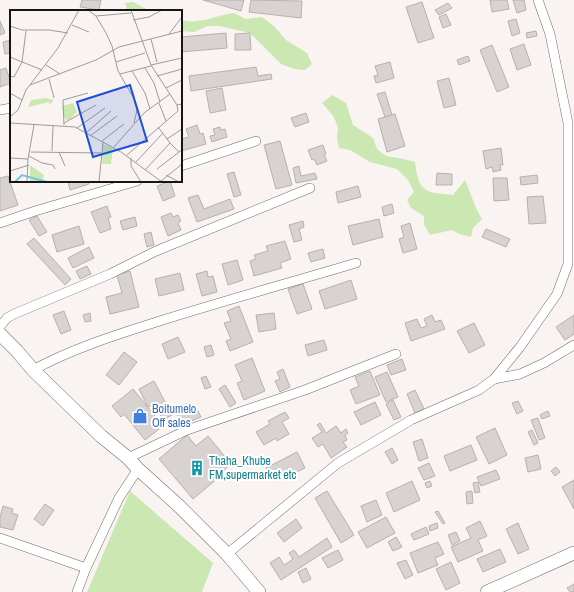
<svg xmlns="http://www.w3.org/2000/svg" width="574" height="592" font-family="'Archivo Narrow',sans-serif">
<style>
.green{fill:#cbe8b3}
.building{fill:#d8d3d0;stroke:#b5b1ae}
.lines{fill:none;stroke-linecap:round;stroke-linejoin:round}
.street-casing{stroke:#706c69;stroke-width:10}
.secondary-casing{stroke:#706c69;stroke-width:14}
.street{stroke:#fff;stroke-width:9}
.secondary{stroke:#fff;stroke-width:13}
.labels{text-anchor:middle;stroke-width:4;stroke-linejoin:round;paint-order:stroke}
.shop-label{font-size:12px;fill:#366cbe;stroke:#fff;text-anchor:start}
.culture-label{font-size:12px;fill:#0d838f;stroke:#fff;text-anchor:start}
.inset-river{fill:none;stroke:#75c4e6;stroke-width:2}
.inset-road{fill:none;stroke:#9f9b99;stroke-width:1}
.view{fill:#1d4ed8;fill-opacity:0.15;stroke:#1d4ed8;stroke-width:2}
.inset-edge{fill:none;stroke:#181615;stroke-width:2}
</style>
<rect width="100%" height="100%" fill="#f9f4f1"/>
<g class="green">
<polygon points="133,2 150,11 128,11 127,10 125,3"/>
<path d="M 234,13 L 246,19 L 262,17 L 275,27 L 286,40 L 307,53 L 312,64 L 305,70 L 294,69 L 281,64 L 250,33 L 220,26 L 208,26 L 194,32 L 181,31 L 181,20 C 198,25 217,15 234,13 Z"/>
<path d="M 332,95 L 346,103 L 353,125 L 373,138 L 377,149 L 386,156 L 399,158 L 415,162 C 419,193 424,192 453,195 L 465,180 C 471,193 474,206 482,219 L 473,228 L 471,237 L 459,234 L 452,230 L 430,235 L 424,225 L 424,216 L 411,208 L 407,200 L 414,192 L 408,180 L 397,169 L 370,162 L 350,150 L 339,148 L 337,138 L 338,128 L 334,117 L 322,103 Z"/>
<polygon points="130,491 213,563 202,592 87,592"/>
</g>
<g class="building">
<polygon points="82,0 101,0 99,10 80,7"/>
<polygon points="203,0 244,0 241,11"/>
<polygon points="251,0 302,1 301,18 249,12"/>
<polygon points="490,0 507,0 509,9 492,12"/>
<polygon points="513,0 524,0 526,10 517,13"/>
<polygon points="422,2 434,38 418,43 406,7"/>
<polygon points="448,3 452,8 439,15 435,10"/>
<polygon points="446,14 451,25 443,28 439,17"/>
<polygon points="516,19 520,33 512,36 508,21"/>
<polygon points="0,21 5,33 0,35"/>
<polygon points="536,31 537,36 527,38 526,33"/>
<polygon points="226,33 227,48 181,52 181,37"/>
<polygon points="250,33 251,50 235,50 235,34"/>
<polygon points="11,40 11,53 5,54 3,42"/>
<polygon points="524,44 531,65 517,70 510,49"/>
<polygon points="492,45 509,87 497,92 480,50"/>
<polygon points="468,56 470,61 459,65 457,60"/>
<polygon points="390,62 394,78 376,83 374,76 378,75 375,66"/>
<polygon points="256,67 258,76 271,74 272,79 191,91 189,76"/>
<polygon points="6,68 11,83 0,87 0,70"/>
<polygon points="449,78 456,105 444,108 437,81"/>
<polygon points="222,88 226,110 210,113 206,91"/>
<polygon points="385,92 392,115 385,117 377,94"/>
<polygon points="306,113 309,122 295,127 291,118"/>
<polygon points="395,114 405,146 387,152 378,119"/>
<polygon points="197,125 200,134 203,133 206,144 181,151 181,139 189,137 186,129"/>
<polygon points="220,127 221,130 225,129 227,137 212,142 210,136 215,135 213,129"/>
<polygon points="280,141 292,185 276,189 264,145"/>
<polygon points="323,145 326,154 324,155 327,161 317,165 314,159 312,160 308,150"/>
<polygon points="501,148 503,165 500,165 501,170 493,172 492,167 486,169 483,151"/>
<polygon points="299,166 301,176 315,173 317,179 296,183 293,168"/>
<polygon points="234,172 241,195 234,197 227,174"/>
<polygon points="437,173 452,174 452,185 436,185"/>
<polygon points="537,175 538,183 521,185 520,177"/>
<polygon points="8,176 18,205 0,211 0,178"/>
<polygon points="493,178 507,178 509,200 494,201"/>
<polygon points="68,181 88,181 89,184 70,190"/>
<polygon points="170,181 175,196 163,201 157,186"/>
<polygon points="358,186 361,197 338,203 336,192"/>
<polygon points="198,195 204,209 230,199 234,209 197,222 188,198"/>
<polygon points="543,196 546,223 529,224 527,197"/>
<polygon points="392,204 394,213 384,216 382,207"/>
<polygon points="107,206 111,217 108,218 111,229 100,233 91,212"/>
<polygon points="171,213 173,217 178,215 181,221 178,223 181,230 168,236 161,217"/>
<polygon points="37,216 47,232 39,236 29,220"/>
<polygon points="135,217 137,226 123,230 120,221"/>
<polygon points="379,219 383,237 353,245 348,226"/>
<polygon points="303,221 304,227 299,229 302,240 294,242 289,225"/>
<polygon points="410,223 417,249 403,253 399,239 404,237 401,226"/>
<polygon points="79,226 84,244 57,252 52,235"/>
<polygon points="486,229 510,239 506,247 482,237"/>
<polygon points="151,232 154,245 147,247 144,234"/>
<polygon points="34,238 71,279 65,285 27,244"/>
<polygon points="285,241 291,259 280,263 282,268 254,276 250,261 256,259 254,255 268,251 266,246"/>
<polygon points="89,247 94,258 73,268 68,258"/>
<polygon points="323,249 325,258 311,262 308,253"/>
<polygon points="237,260 243,280 228,285 222,264"/>
<polygon points="87,266 91,274 80,279 76,271"/>
<polygon points="130,271 139,307 110,314 106,297 122,293 117,275"/>
<polygon points="207,271 208,277 213,276 217,292 202,296 196,274"/>
<polygon points="180,273 184,290 159,296 155,279"/>
<polygon points="351,280 357,299 325,309 319,291"/>
<polygon points="303,284 312,309 297,314 288,289"/>
<polygon points="239,306 253,342 230,351 226,341 231,339 224,323 231,321 227,311"/>
<polygon points="64,311 71,330 61,334 53,315"/>
<polygon points="90,313 91,321 85,322 83,315"/>
<polygon points="274,313 276,329 259,332 256,315"/>
<polygon points="432,315 435,322 441,320 445,329 411,341 405,323 417,319 421,328 427,326 424,319"/>
<polygon points="574,315 574,334 565,340 556,327"/>
<polygon points="474,323 485,345 469,353 457,331"/>
<polygon points="178,337 185,352 168,359 162,344"/>
<polygon points="324,340 327,350 308,356 305,345"/>
<polygon points="211,345 214,355 207,357 204,347"/>
<polygon points="124,352 137,362 119,385 106,375"/>
<polygon points="252,358 265,391 244,400 237,383 242,381 235,365"/>
<polygon points="402,359 406,370 391,375 387,365"/>
<polygon points="283,369 290,387 280,392 275,381 280,379 277,372"/>
<polygon points="370,371 380,395 356,404 350,390 359,386 355,377"/>
<polygon points="387,372 398,397 386,402 375,377"/>
<polygon points="206,376 211,387 205,389 201,378"/>
<polygon points="154,381 172,415 163,420 155,404 148,407 139,389"/>
<polygon points="225,385 236,403 230,407 219,389"/>
<polygon points="133,389 163,426 145,440 124,414 121,417 112,406"/>
<polygon points="415,390 424,409 415,413 407,394"/>
<polygon points="393,400 401,417 394,420 386,404"/>
<polygon points="518,401 523,411 517,414 512,403"/>
<polygon points="191,402 194,411 197,409 201,417 182,425 175,409"/>
<polygon points="375,402 381,415 361,425 354,412"/>
<polygon points="548,411 550,416 542,419 540,415"/>
<polygon points="285,412 289,418 282,422 289,434 277,441 276,438 264,445 256,432 270,424 268,421"/>
<polygon points="538,418 545,438 539,440 531,420"/>
<polygon points="320,423 326,433 336,426 341,433 346,429 348,433 345,435 347,440 343,442 347,447 331,458 323,444 318,447 312,438 322,432 317,425"/>
<polygon points="495,428 507,455 489,464 476,437"/>
<polygon points="532,430 538,443 534,445 528,432"/>
<polygon points="187,435 196,446 208,436 231,464 223,471 224,473 193,499 159,459"/>
<polygon points="422,439 428,458 419,461 413,442"/>
<polygon points="471,445 477,460 450,471 444,456"/>
<polygon points="392,448 398,460 392,464 385,452"/>
<polygon points="297,452 305,468 280,480 280,478 273,481 266,468"/>
<polygon points="538,455 541,469 528,472 525,458"/>
<polygon points="429,463 435,476 424,480 418,468"/>
<polygon points="556,467 560,472 555,476 551,471"/>
<polygon points="496,470 500,479 481,486 477,477"/>
<polygon points="574,480 574,509 562,487"/>
<polygon points="412,481 420,500 394,512 386,493"/>
<polygon points="430,481 432,486 427,488 425,483"/>
<polygon points="478,482 480,492 475,493 473,483"/>
<polygon points="327,491 354,535 341,543 315,498"/>
<polygon points="472,491 473,503 467,504 466,492"/>
<polygon points="376,500 382,515 367,522 361,506"/>
<polygon points="45,504 54,510 43,526 34,519"/>
<polygon points="3,506 13,509 12,513 18,515 13,530 0,527 0,517"/>
<polygon points="438,511 445,523 443,524 435,512"/>
<polygon points="386,517 395,533 367,548 358,532"/>
<polygon points="296,519 302,528 284,542 277,533"/>
<polygon points="480,521 487,536 478,540 483,551 458,562 451,547 471,538 466,528"/>
<polygon points="437,523 438,528 430,531 429,526"/>
<polygon points="518,523 529,549 518,554 506,529"/>
<polygon points="426,527 429,534 414,540 411,534"/>
<polygon points="456,532 460,541 452,545 448,535"/>
<polygon points="396,537 402,547 393,551 388,542"/>
<polygon points="327,538 332,547 281,580 270,563 279,557 284,565 293,559 289,553 294,550 299,557"/>
<polygon points="438,542 444,554 435,558 438,565 418,573 410,553"/>
<polygon points="500,549 506,562 483,572 477,559"/>
<polygon points="338,550 343,560 328,568 322,558"/>
<polygon points="406,560 413,575 405,579 397,563"/>
<polygon points="451,562 460,583 446,590 436,569"/>
<polygon points="306,568 311,579 303,583 298,572"/>
<polygon points="574,584 574,592 570,592 567,588"/>
</g>
<g class="lines">
<g class="street-casing">
<g id="street">
<polyline points="0,110 11,108"/>
<polyline points="181,166 256,141"/>
<polyline points="0,223 35,211 137,181"/>
<polyline points="0,326 7,318 14,314 110,274 156,251 310,188"/>
<path d="M 33,370 C 73,348 119,334 163,320 C 227,300 292,282 356,263"/>
<polyline points="494,379 520,374 544,363 574,345"/>
<polyline points="128,458 187,430 305,390 396,354"/>
<polyline points="0,538 86,568"/>
<polyline points="227,554 338,463 411,420 479,390 494,379 520,347 557,294 568,264 568,123 550,34 538,0"/>
<polyline points="77,592 86,568 119,498 138,469"/>
</g>
</g>
<g class="secondary-casing">
<g id="secondary">
<polyline points="0,334 17,351 33,370 68,404 101,436 128,458 138,469 179,506 227,554 259,592"/>
<polyline points="487,592 574,553"/>
</g>
</g>
<use href="#street" class="street"/>
<use href="#secondary" class="secondary"/>
</g>
<defs>
<g id="shop-bare" transform="scale(1.2)"><path d="M-5-2.5h2.3a2.7 3.5 0 0 1 5.4 0H5L5.5 6h-11ZM-1.5-2.5h3a1.5 2.3 0 0 0-3 0Z" fill="#3f7fe0" stroke="#fff" stroke-width="2.5" paint-order="stroke"/></g>
<g id="building-bare" transform="scale(1.2)"><path d="M-4-6H4V6H1V3H-1V6H-4ZM-2.5-4.3h1.7v1.8h-1.7ZM.8-4.3h1.7v1.8H.8ZM-2.5-1h1.7V.8h-1.7ZM.8-1h1.7V.8H.8Z" fill="#0f9aa8" stroke="#fff" stroke-width="2.5" paint-order="stroke"/></g>
</defs>
<g fill-rule="evenodd">
<use href="#shop-bare" x="140" y="416"/>
<use href="#building-bare" x="197" y="468"/>
</g>
<g class="labels">
<g class="shop-label">
<text x="152" y="413">Boitumelo<tspan x="152" dy="14">Off sales</tspan></text>
</g>
<g class="culture-label">
<text x="209" y="465">Thaha_Khube<tspan x="209" dy="14">FM,supermarket etc</tspan></text>
</g>
</g>
<g transform="translate(10 10)">
<rect width="172" height="172" fill="#f9f4f1"/>
<path d="M 35,88 L 44,90 L 39,95 L 39,92 L 18,97 L 21,90 ZM 63,93 L 67,102 L 58,111 L 54,107 L 52,96 ZM 93,134 L 103,138 L 101,154 L 92,154 ZM 20,155 L 34,165 L 32,172 L 20,172 Z" fill="#cbe8b3"/>
<path class="inset-river" d="M 5,172 L 12,165 L 37,172"/>
<path class="inset-road" d="M 78,0 L 86,6 L 96,23 L 102,36 L 108,61 L 123,87 L 127,100 L 124,113M 121,0 L 141,55 L 167,95M 86,6 L 121,3M 123,10 L 139,7 L 152,0M 62,15 L 79,22M 0,16 L 12,20 L 39,20 L 58,23M 159,24 L 172,7M 141,29 L 147,52M 0,47 L 32,60M 106,52 L 135,43M 36,55 L 50,64M 141,55 L 172,48M 135,58 L 144,73 L 150,92M 122,61 L 135,83 L 140,99M 110,64 L 141,56M 0,66 L 4,67 L 12,52 L 16,21M 147,66 L 172,59M 39,69 L 44,88M 20,75 L 86,50 L 109,37 L 172,21M 156,78 L 172,70M 0,83 L 12,90M 149,93 L 156,111M 0,107 L 8,100 L 16,80 L 48,38 L 69,0M 0,113 L 65,117 L 111,142 L 152,172M 54,113 L 86,95M 54,115 L 53,90 L 78,83M 148,117 L 160,133 L 169,142 L 172,140M 67,118 L 95,98M 76,123 L 101,101M 80,126 L 107,106M 157,129 L 172,119M 92,131 L 114,114M 104,137 L 134,103 L 160,84M 42,141 L 43,115M 21,142 L 91,143M 49,142 L 55,156M 117,145 L 168,101 L 167,95 L 172,94M 19,146 L 32,153 L 43,155 L 45,159M 0,148 L 18,149M 121,148 L 121,156 L 131,172M 126,152 L 153,123M 147,159 L 169,142M 135,160 L 160,133M 0,161 L 19,155M 156,165 L 169,172M 151,171 L 172,154M 17,172 L 18,149 L 24,115M 89,172 L 93,132"/>
<path class="view" d="M 120,75 L 137,131 L 83,147 L 67,92 Z"/>
<rect width="172" height="172" class="inset-edge"/>
</g>
</svg>
